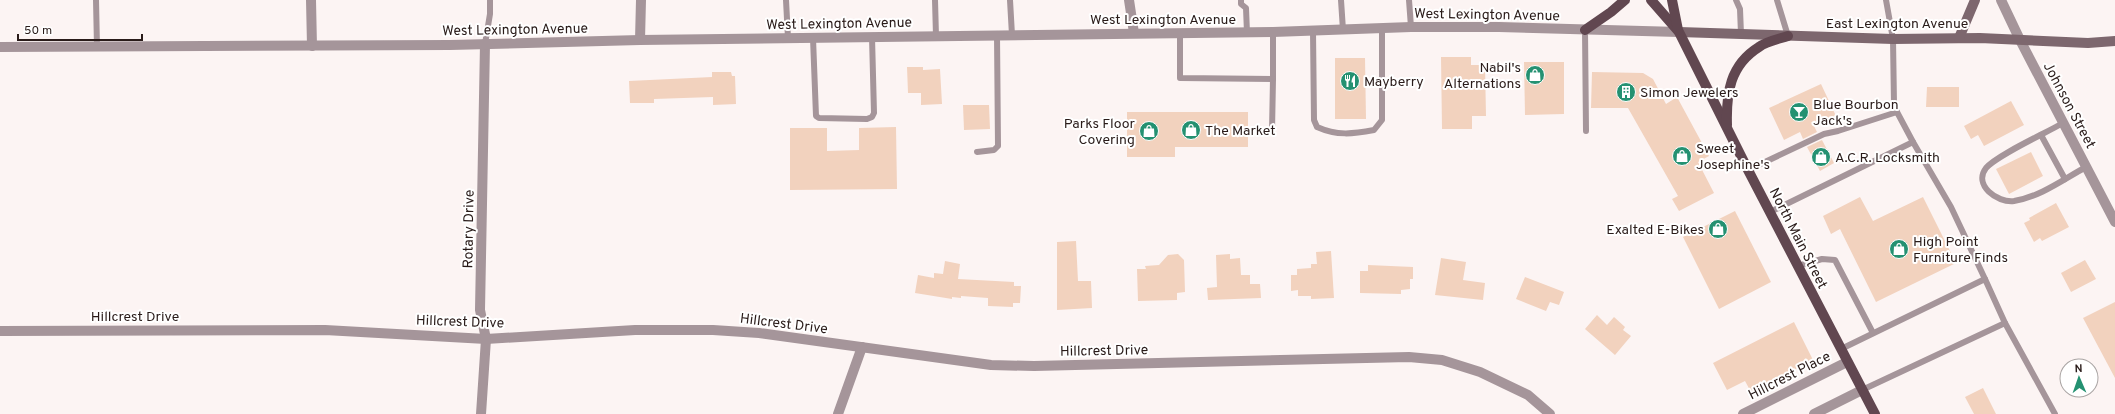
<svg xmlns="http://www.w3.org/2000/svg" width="2115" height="414" font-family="Overpass,sans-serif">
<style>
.building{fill:#f2d2be}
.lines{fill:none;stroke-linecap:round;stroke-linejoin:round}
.service{stroke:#a5959a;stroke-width:6}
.minor{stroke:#a5959a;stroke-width:10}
.tertiary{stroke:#a5959a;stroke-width:10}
.secondary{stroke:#7d676e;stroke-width:10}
.primary{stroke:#614750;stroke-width:10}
.labels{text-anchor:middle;stroke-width:4;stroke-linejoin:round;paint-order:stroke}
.street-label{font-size:14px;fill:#291b19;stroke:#fff}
.poi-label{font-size:14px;fill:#291b19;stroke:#fff;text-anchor:start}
</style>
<rect width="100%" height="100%" fill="#fcf4f3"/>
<g class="building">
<polygon points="1441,57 1471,57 1471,65 1485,65 1486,116 1472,116 1472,129 1442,129"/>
<polygon points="1335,58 1365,58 1366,119 1335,119"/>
<polygon points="1524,62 1564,62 1564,114 1525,115"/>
<polygon points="907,67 923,67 923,70 940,69 942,104 921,105 921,93 908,93"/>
<polygon points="712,72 731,72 732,76 735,76 736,104 713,105 713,97 654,99 654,103 630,103 629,81 712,77"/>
<polygon points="1592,72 1643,73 1653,79 1666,104 1677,97 1709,156 1698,162 1714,193 1679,211 1672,199 1678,196 1628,108 1591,108"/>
<polygon points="1821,84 1836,116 1814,126 1817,132 1803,139 1800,132 1784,140 1769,108"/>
<polygon points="1927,87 1959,87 1959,107 1926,107"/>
<polygon points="2011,101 2024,125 1984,146 1978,135 1971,139 1964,126"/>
<polygon points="963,105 989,105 990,129 964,130"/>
<polygon points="1127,112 1248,112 1248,147 1175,147 1175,157 1127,157"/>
<polygon points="896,127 897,189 790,190 790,128 827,128 827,151 859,150 859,128"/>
<polygon points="1822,140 1834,163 1820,171 1807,147"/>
<polygon points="2031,152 2043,176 2009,194 1996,169"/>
<polygon points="1860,197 1873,221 1923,197 1956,263 1876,302 1840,229 1831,234 1823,216"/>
<polygon points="2056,203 2069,227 2042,241 2040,238 2034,242 2024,223 2030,220 2029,218"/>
<polygon points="1735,211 1771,282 1719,309 1683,237"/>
<polygon points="1076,241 1078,281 1091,281 1092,308 1057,310 1057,242"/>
<polygon points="1331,251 1334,298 1311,299 1311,296 1298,296 1298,290 1291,291 1291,275 1297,275 1297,269 1311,268 1311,264 1317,264 1316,252"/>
<polygon points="1178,254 1184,260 1185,292 1177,293 1177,300 1138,301 1137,269 1146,269 1145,266 1159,265 1168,255"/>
<polygon points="1230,254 1230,259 1240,258 1241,275 1250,275 1250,284 1260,284 1261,298 1208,300 1207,288 1217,287 1216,255"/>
<polygon points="1441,258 1466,262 1463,280 1485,283 1483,300 1435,295"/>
<polygon points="2085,260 2096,279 2071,292 2061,273"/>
<polygon points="945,261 960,264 958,279 1014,282 1014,286 1021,286 1020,303 1013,303 1013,307 988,306 988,298 961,296 961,298 952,297 952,299 915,293 918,275 934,278 934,273 943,274"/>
<polygon points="1368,265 1413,267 1413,279 1410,279 1410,289 1401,290 1401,294 1360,293 1360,271 1368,271"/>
<polygon points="1525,277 1564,292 1559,305 1550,302 1546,311 1516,299"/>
<polygon points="2115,302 2115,378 2083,318"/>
<polygon points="1597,315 1607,325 1614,317 1625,327 1623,330 1631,336 1615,355 1585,329"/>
<polygon points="1794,322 1813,360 1751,392 1745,381 1727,390 1713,363"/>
<polygon points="1983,388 1996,414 1974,414 1965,397"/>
</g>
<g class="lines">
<g class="service">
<polyline points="96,0 97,47"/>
<polyline points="786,0 788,38"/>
<polyline points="935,0 936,36"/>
<polyline points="1010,0 1012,35"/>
<polyline points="1241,0 1241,4 1246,8 1247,33"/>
<polyline points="1341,0 1343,30"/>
<polyline points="1409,0 1411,27"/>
<polyline points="1736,0 1740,9 1741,34"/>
<polyline points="1777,0 1788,36"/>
<polyline points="1886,0 1893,39 1894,104 1897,112"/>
<polyline points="1585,30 1586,131"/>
<path d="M 1313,31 L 1314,120 L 1317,127 C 1337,136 1353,134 1374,130 L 1382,120 L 1382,28"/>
<polyline points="1180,33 1180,78 1273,79 1273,32"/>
<polyline points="813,38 816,116 819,118 867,119 872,117 874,113 872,37"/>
<polyline points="485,44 490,14 490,0"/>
<path d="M 2063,123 C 2046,133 1997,155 1986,168 C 1973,185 1997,203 2014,201 C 2040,197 2064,179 2086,167"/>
<polyline points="1272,131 1273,79"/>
<polyline points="2041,135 2065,179"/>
<polyline points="1913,142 1951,207 1985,279"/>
<polyline points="977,152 994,150 998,146 997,35"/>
<polyline points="1748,170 1824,134 1838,131 1897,112 1913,142 1770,212"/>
<polyline points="1798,266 1822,259 1835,260 1873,333"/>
<polyline points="1841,349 1985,279 2005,323"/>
<polyline points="1862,390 2005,323 2055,414"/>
</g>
<g class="minor">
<polyline points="311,0 312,46"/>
<polyline points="1129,0 1134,33"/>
<polyline points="640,40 641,0"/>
<polyline points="2020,40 2115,222"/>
<polyline points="0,331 325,330 486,339 635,330 713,330 759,333 991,365 1034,366 1409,357 1442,360 1480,372 1528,395 1550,414"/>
<polyline points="481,414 486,339 480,310 485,44"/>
<polyline points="838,414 862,347"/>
<polyline points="1743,414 1847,362"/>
<polyline points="1814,414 1862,390"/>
</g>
<g class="tertiary">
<polyline points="2001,0 2020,40"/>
<polyline points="0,47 450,45 640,40 1273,32 1411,27 1499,27 1679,32"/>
</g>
<g class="secondary">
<polyline points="1679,32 1893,39 1980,38 2088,43 2115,41"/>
<polyline points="1959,38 1975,0"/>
</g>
<g class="primary">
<polyline points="1651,0 1679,32 1748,170 1875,414"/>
<polyline points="1672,0 1678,30"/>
<polyline points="1585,30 1611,12 1625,0"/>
<path d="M 1727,125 C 1726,93 1730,65 1759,47 C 1767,41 1779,39 1788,36"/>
</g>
</g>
<defs>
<g id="shop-disc" transform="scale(1)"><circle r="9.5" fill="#249171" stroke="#fff"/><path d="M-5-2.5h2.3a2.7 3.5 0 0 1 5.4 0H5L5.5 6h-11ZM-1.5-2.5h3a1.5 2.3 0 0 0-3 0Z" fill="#fff"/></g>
<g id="restaurant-disc" transform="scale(1)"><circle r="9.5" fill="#249171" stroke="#fff"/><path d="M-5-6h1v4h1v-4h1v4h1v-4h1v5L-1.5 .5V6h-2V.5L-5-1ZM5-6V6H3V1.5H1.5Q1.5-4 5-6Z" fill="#fff"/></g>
<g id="building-disc" transform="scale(1)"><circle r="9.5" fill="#249171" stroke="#fff"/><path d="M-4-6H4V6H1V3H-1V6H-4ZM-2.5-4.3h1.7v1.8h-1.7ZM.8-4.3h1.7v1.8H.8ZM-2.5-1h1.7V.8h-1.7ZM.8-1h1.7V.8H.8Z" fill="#fff"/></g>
<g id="bar-disc" transform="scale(1)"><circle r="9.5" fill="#249171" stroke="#fff"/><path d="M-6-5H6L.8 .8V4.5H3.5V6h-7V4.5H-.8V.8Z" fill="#fff"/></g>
</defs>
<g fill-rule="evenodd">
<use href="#shop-disc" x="1535" y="75"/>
<use href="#restaurant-disc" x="1350" y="81"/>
<use href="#building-disc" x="1626" y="92"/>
<use href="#bar-disc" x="1799" y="112"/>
<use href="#shop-disc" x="1191" y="130"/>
<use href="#shop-disc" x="1149" y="131"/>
<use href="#shop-disc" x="1682" y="156"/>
<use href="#shop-disc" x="1821" y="157"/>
<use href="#shop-disc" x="1718" y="229"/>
<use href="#shop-disc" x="1899" y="249"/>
</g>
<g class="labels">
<g class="street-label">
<text transform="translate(1487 14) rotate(1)" y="5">West Lexington Avenue</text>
<text x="1163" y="24">West Lexington Avenue</text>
<text transform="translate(839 23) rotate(-1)" y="5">West Lexington Avenue</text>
<text x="1897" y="28">East Lexington Avenue</text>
<text transform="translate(515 29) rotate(-1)" y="5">West Lexington Avenue</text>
<text transform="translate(2070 105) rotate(62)" y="5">Johnson Street</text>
<text transform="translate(468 229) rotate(-89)" y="5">Rotary Drive</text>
<text transform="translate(1799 238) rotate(63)" y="5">North Main Street</text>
<text x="135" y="321">Hillcrest Drive</text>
<text transform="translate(460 321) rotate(2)" y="5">Hillcrest Drive</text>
<text transform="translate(784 323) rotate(7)" y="5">Hillcrest Drive</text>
<text transform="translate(1104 350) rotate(-1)" y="5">Hillcrest Drive</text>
<text transform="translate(1789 375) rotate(-27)" y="5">Hillcrest Place</text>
</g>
<g class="poi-label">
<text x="1521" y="72" text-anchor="end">Nabil's<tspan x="1521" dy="16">Alternations</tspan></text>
<text x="1364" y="86">Mayberry</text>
<text x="1640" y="97">Simon Jewelers</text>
<text x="1813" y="109">Blue Bourbon<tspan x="1813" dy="16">Jack's</tspan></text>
<text x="1135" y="128" text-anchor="end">Parks Floor<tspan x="1135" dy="16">Covering</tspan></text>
<text x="1205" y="135">The Market</text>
<text x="1696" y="153">Sweet<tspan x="1696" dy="16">Josephine's</tspan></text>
<text x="1835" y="162">A.C.R. Locksmith</text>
<text x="1704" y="234" text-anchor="end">Exalted E-Bikes</text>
<text x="1913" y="246">High Point<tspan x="1913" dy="16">Furniture Finds</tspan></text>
</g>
</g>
<g transform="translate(2079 378) rotate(358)"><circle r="19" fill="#ffffff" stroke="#a9a4a3"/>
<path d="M0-3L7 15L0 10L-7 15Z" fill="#249171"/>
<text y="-6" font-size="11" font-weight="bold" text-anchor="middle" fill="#291b19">N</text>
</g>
<path d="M18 34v6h124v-6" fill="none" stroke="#291b19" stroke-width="2"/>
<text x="24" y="34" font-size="12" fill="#291b19" stroke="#ffffff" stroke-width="3" paint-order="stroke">50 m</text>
</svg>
